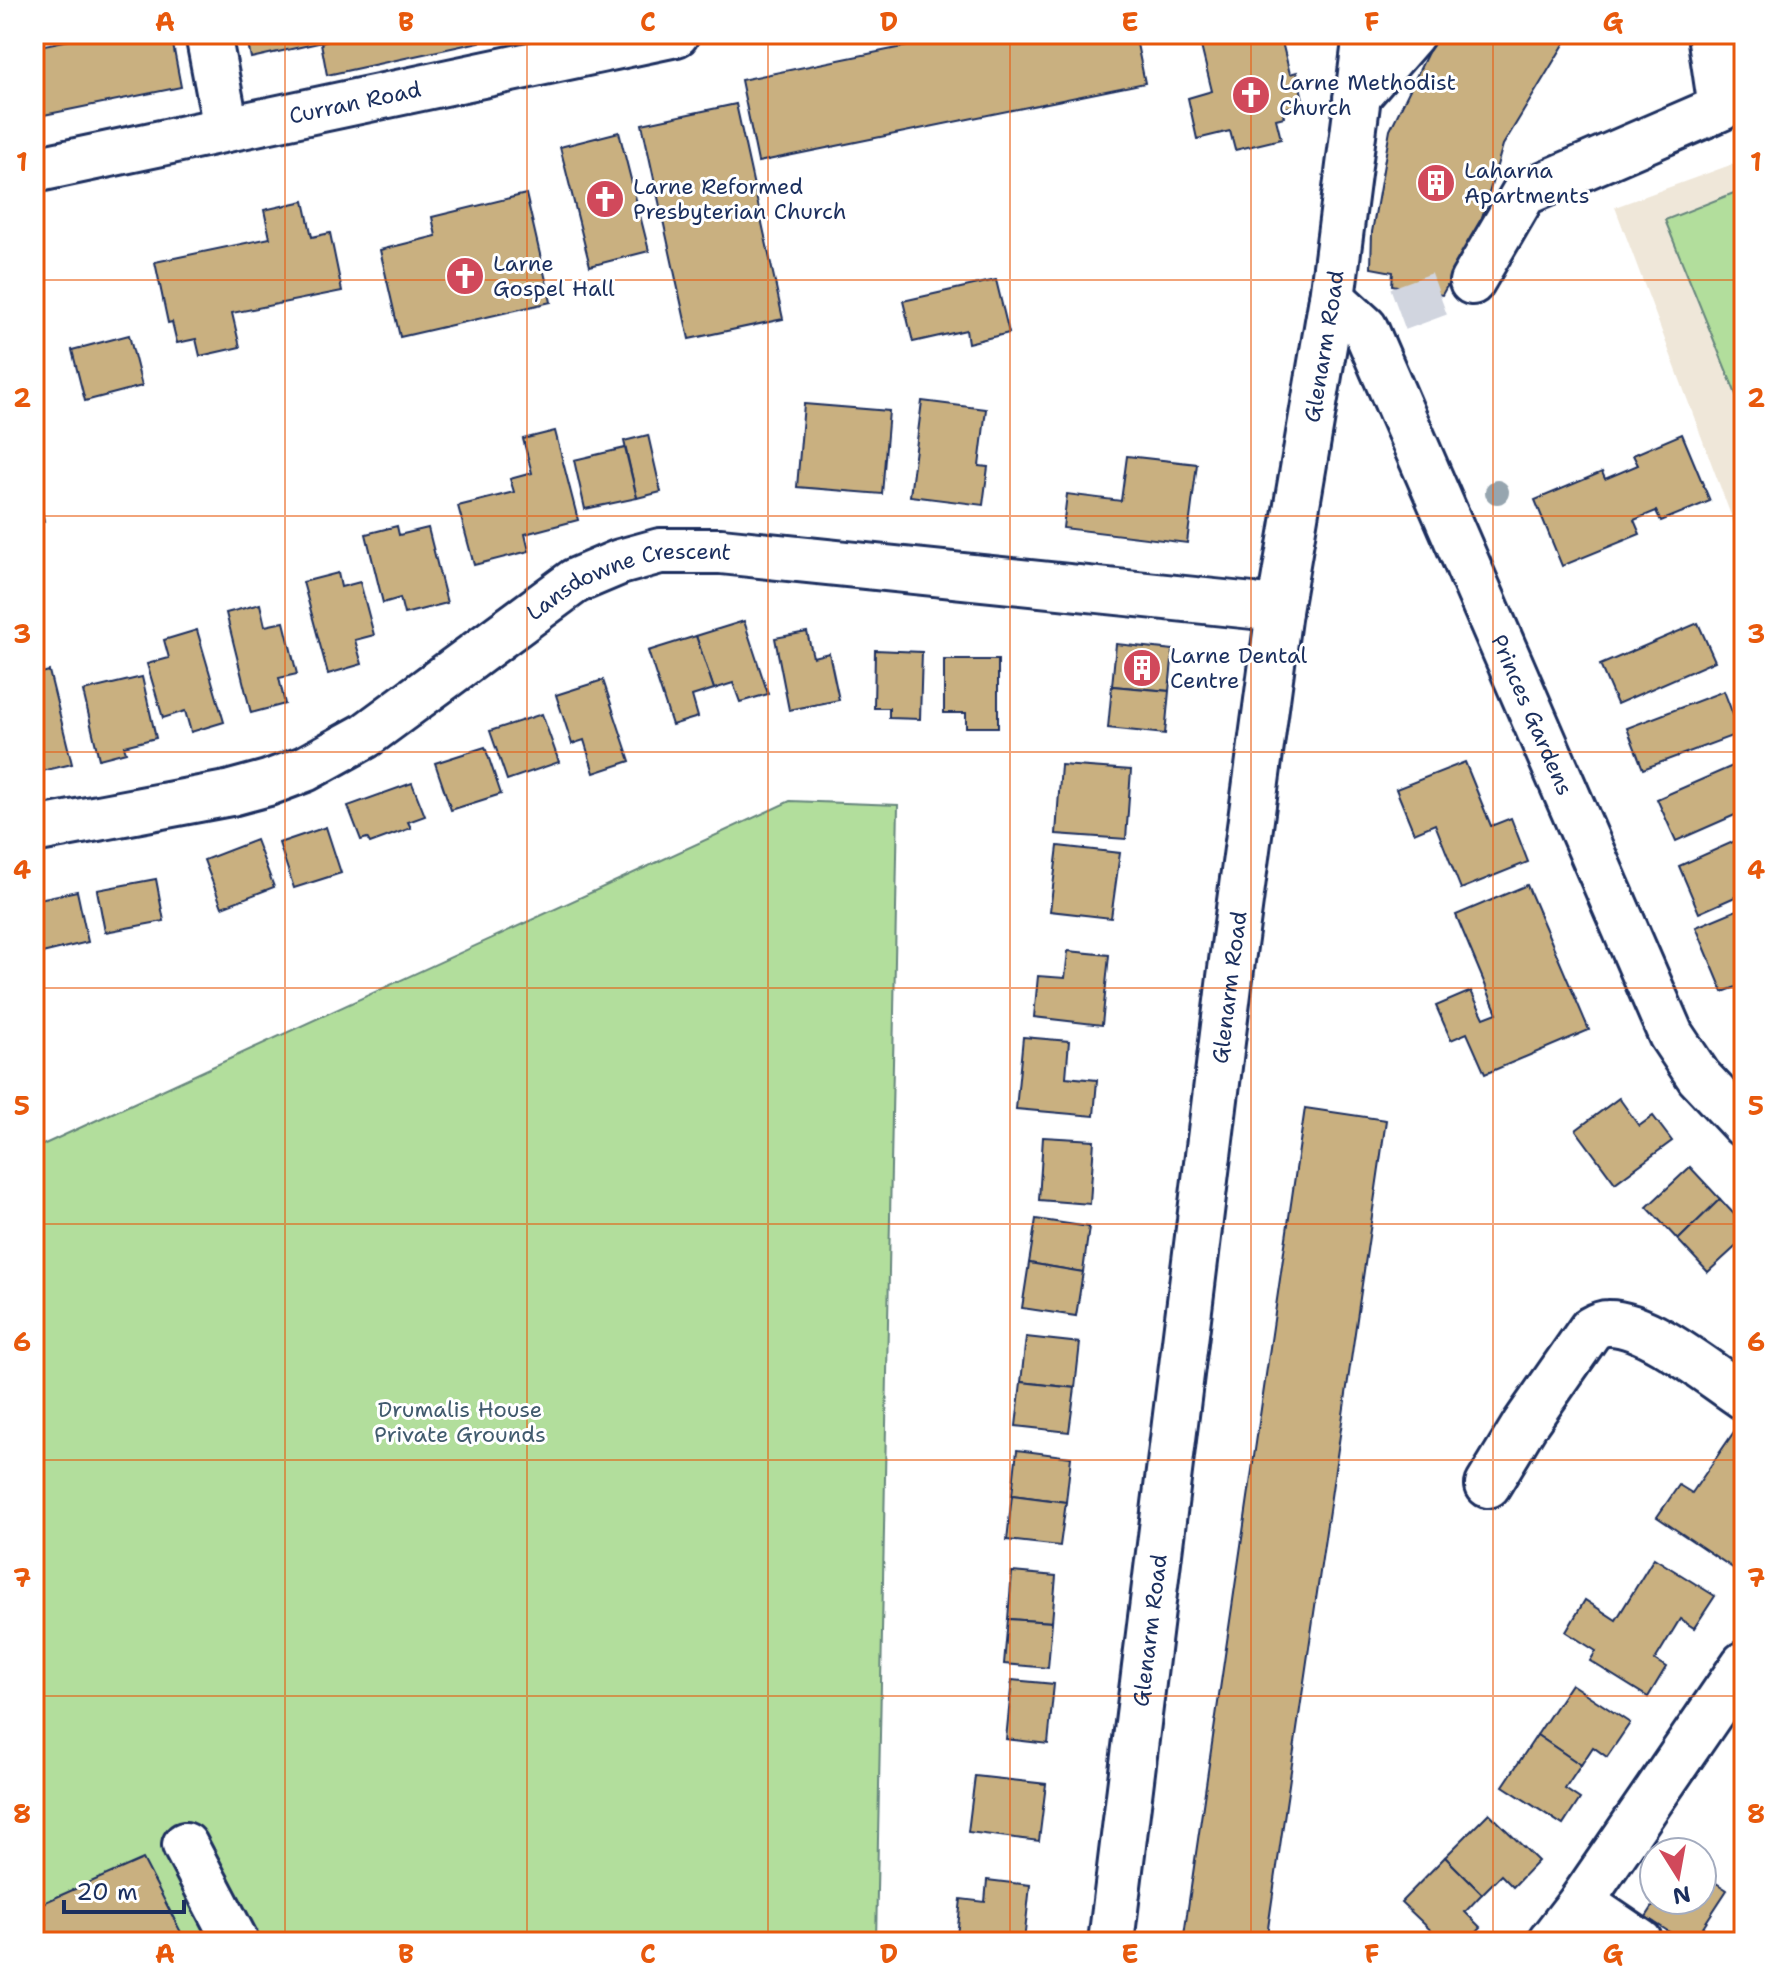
<svg xmlns="http://www.w3.org/2000/svg" width="1778" height="1976" font-family="'Shantell Sans',sans-serif">
<style>
.built{fill:#efe7d9}
.green{fill:#b2de9c;stroke:#66867d;stroke-width:2}
.building{fill:#c9b080;stroke:#1b2f5e;stroke-width:2}
.lines{fill:none;stroke-linecap:round;stroke-linejoin:round}
.minor-tunnel{stroke:#d1d5df;stroke-width:44;stroke-dasharray:44 22;stroke-linecap:butt}
.minor-casing{stroke:#1b2f5e;stroke-width:50}
.major-casing{stroke:#1b2f5e;stroke-width:50}
.minor{stroke:#fff;stroke-width:44}
.major{stroke:#fff;stroke-width:44}
.tree{fill:#96a5af}
.grid{fill:none;stroke:#e8590c;stroke-width:2;stroke-opacity:0.55}
.labels{text-anchor:middle;stroke-width:6;stroke-linejoin:round;paint-order:stroke}
.poi-label{font-size:22px;fill:#1b2f5e;stroke:#fff;text-anchor:start}
.street-label{font-size:22px;fill:#1b2f5e;stroke:#fff}
.park-label{font-size:22px;fill:#415b6e;stroke:#fff}
.neatline{fill:none;stroke:#e8590c;stroke-width:3}
.grid-label{font-size:26px;text-anchor:middle;font-weight:bold;fill:#e8590c}
</style>
<rect width="100%" height="100%" fill="#fff"/>
<filter id="ink" filterUnits="userSpaceOnUse"><feTurbulence type="fractalNoise" baseFrequency=".0125" numOctaves="2"/><feDisplacementMap in="SourceGraphic" scale="16" xChannelSelector="R" yChannelSelector="G"/><feConvolveMatrix kernelMatrix="1 2 1 2 8 2 1 2 1" color-interpolation-filters="sRGB"/></filter>
<g filter="url(#ink)">
<polygon class="built" points="1744,160 1744,550 1615,207"/>
<g class="green">
<polygon points="1744,189 1744,414 1665,220"/>
<polygon points="790,801 898,805 876,1942 34,1942 34,1149"/>
</g>
<g class="building">
<polygon points="100,34 171,34 181,87 34,117 34,47"/>
<polygon points="246,34 331,34 332,40 251,58"/>
<polygon points="331,34 507,34 507,36 327,75 321,43 332,40"/>
<polygon points="966,34 1135,34 1145,83 758,162 741,80"/>
<polygon points="1198,34 1280,34 1290,74 1297,72 1304,104 1282,109 1284,117 1276,119 1281,139 1235,150 1230,131 1197,139 1188,98 1212,91"/>
<polygon points="1439,34 1572,34 1569,36 1503,145 1461,290 1447,286 1442,295 1392,285 1393,272 1371,268 1372,232 1390,130 1434,40"/>
<polygon points="736,104 783,319 689,339 642,124"/>
<polygon points="619,132 649,251 590,266 560,147"/>
<polygon points="526,194 551,302 400,337 380,250 436,236 432,217"/>
<polygon points="304,201 312,237 330,233 342,291 232,313 240,347 200,356 196,339 177,343 172,322 168,323 155,262 270,238 264,210"/>
<polygon points="996,280 1009,333 968,343 966,330 913,342 903,301"/>
<polygon points="129,335 142,386 85,401 72,350"/>
<polygon points="922,401 986,409 979,466 988,467 983,505 910,496"/>
<polygon points="804,404 889,411 882,494 797,487"/>
<polygon points="555,431 578,520 525,534 529,551 474,565 458,506 514,492 510,479 532,473 523,439"/>
<polygon points="1682,434 1710,501 1661,521 1656,511 1634,520 1640,534 1562,566 1535,500 1602,472 1605,479 1638,465 1633,455"/>
<polygon points="648,435 661,492 637,498 624,441"/>
<polygon points="625,448 637,498 585,509 574,460"/>
<polygon points="1127,456 1197,464 1187,543 1063,528 1067,494 1121,501"/>
<polygon points="34,473 44,521 34,523"/>
<polygon points="397,526 399,535 428,528 447,603 404,614 400,598 383,603 366,534"/>
<polygon points="338,573 341,587 360,582 374,635 355,640 362,664 328,674 303,582"/>
<polygon points="260,604 265,626 284,622 297,674 279,678 285,704 251,713 226,613"/>
<polygon points="744,621 768,694 740,702 733,683 714,689 696,636"/>
<polygon points="1698,623 1715,661 1617,704 1600,665"/>
<polygon points="197,630 224,722 191,732 185,711 163,718 147,664 169,658 164,640"/>
<polygon points="807,632 813,657 829,653 839,700 789,710 775,638"/>
<polygon points="696,636 714,689 692,696 698,717 672,725 648,651"/>
<polygon points="1116,644 1173,650 1169,691 1112,686"/>
<polygon points="875,650 922,652 920,719 889,718 889,708 874,708"/>
<polygon points="944,660 998,660 998,727 966,727 966,713 944,713"/>
<polygon points="49,671 72,764 34,773 34,675"/>
<polygon points="142,677 156,738 124,746 126,752 99,759 83,691"/>
<polygon points="603,680 630,761 594,773 584,740 572,744 556,695"/>
<polygon points="1112,686 1169,691 1165,734 1108,728"/>
<polygon points="1724,691 1740,733 1643,769 1627,728"/>
<polygon points="542,714 559,762 507,780 490,731"/>
<polygon points="485,747 501,794 451,810 435,763"/>
<polygon points="1744,761 1744,811 1676,841 1657,799"/>
<polygon points="1465,762 1491,826 1511,818 1528,862 1461,889 1435,824 1414,833 1396,789"/>
<polygon points="1061,765 1131,770 1126,839 1056,834"/>
<polygon points="412,783 425,816 408,822 411,828 370,843 367,838 361,840 348,806"/>
<polygon points="326,827 341,873 294,888 279,843"/>
<polygon points="1744,837 1744,893 1699,913 1679,866"/>
<polygon points="256,840 274,887 222,907 204,860"/>
<polygon points="1058,846 1120,853 1111,918 1050,911"/>
<polygon points="156,879 164,921 105,932 97,890"/>
<polygon points="1527,885 1589,1030 1485,1074 1467,1033 1451,1040 1436,1006 1471,991 1484,1018 1497,1013 1456,915"/>
<polygon points="77,891 88,942 42,953 34,916 34,900"/>
<polygon points="1744,907 1744,984 1723,992 1696,927"/>
<polygon points="1068,951 1109,955 1102,1025 1034,1017 1038,976 1065,978"/>
<polygon points="1023,1037 1069,1041 1066,1077 1097,1080 1094,1116 1016,1109"/>
<polygon points="1619,1098 1639,1126 1653,1116 1672,1141 1615,1183 1576,1130"/>
<polygon points="1305,1108 1386,1120 1266,1942 1183,1942"/>
<polygon points="1043,1137 1094,1140 1090,1204 1039,1200"/>
<polygon points="1690,1167 1720,1199 1678,1240 1647,1207"/>
<polygon points="1720,1199 1744,1225 1744,1239 1708,1272 1678,1240"/>
<polygon points="1036,1219 1089,1227 1083,1272 1029,1263"/>
<polygon points="1029,1263 1083,1272 1076,1316 1022,1308"/>
<polygon points="1026,1337 1080,1343 1075,1388 1021,1382"/>
<polygon points="1021,1382 1075,1388 1069,1432 1016,1426"/>
<polygon points="1740,1423 1744,1426 1744,1525 1741,1529 1744,1531 1744,1552 1733,1568 1657,1517 1679,1485 1692,1493"/>
<polygon points="1017,1450 1071,1457 1066,1502 1012,1495"/>
<polygon points="1012,1495 1066,1502 1060,1546 1007,1540"/>
<polygon points="1654,1558 1715,1596 1694,1628 1680,1619 1655,1660 1666,1667 1648,1697 1590,1661 1596,1651 1566,1632 1585,1600 1616,1620"/>
<polygon points="1012,1572 1056,1576 1052,1622 1008,1619"/>
<polygon points="1008,1619 1052,1622 1048,1668 1004,1664"/>
<polygon points="1012,1680 1054,1684 1048,1744 1006,1739"/>
<polygon points="1571,1684 1630,1723 1607,1757 1593,1747 1581,1765 1537,1735"/>
<polygon points="1537,1735 1581,1765 1565,1789 1580,1799 1563,1825 1503,1786"/>
<polygon points="975,1776 1046,1784 1039,1841 968,1832"/>
<polygon points="1489,1813 1538,1861 1513,1887 1501,1875 1482,1894 1445,1857"/>
<polygon points="1445,1857 1482,1894 1465,1912 1481,1928 1467,1942 1443,1942 1401,1902"/>
<polygon points="143,1859 186,1942 47,1942 34,1916 34,1907"/>
<polygon points="1702,1874 1727,1890 1693,1942 1685,1942 1646,1917 1657,1900 1702,1900"/>
<polygon points="987,1880 1030,1885 1024,1942 957,1936 961,1899 985,1902"/>
</g>
<g class="lines">
<polyline class="minor-tunnel" points="1398,309 1472,282"/>
<g class="minor-casing">
<g id="minor">
<polyline points="208,34 226,128"/>
<path id="s1" d="M 34,170 L 676,34"/>
<polyline points="1472,282 1524,193 1721,108 1710,34"/>
<path id="s2" d="M 1332,298 L 1365,328 L 1671,1035 L 1699,1077 L 1744,1125"/>
<path id="s3" d="M 34,830 L 231,793 L 268,783 L 305,769 L 365,736 L 575,581 L 620,562 L 660,551 L 721,551 L 1253,606 L 1279,611"/>
<path d="M 1488,1485 L 1525,1424 L 1591,1329 C 1596,1326 1602,1323 1608,1323 C 1647,1322 1712,1376 1744,1397"/>
<polyline points="185,1845 236,1942"/>
<polyline points="1581,1902 1640,1942"/>
<polyline points="1550,1942 1581,1902 1744,1664"/>
</g>
</g>
<g class="major-casing">
<g id="major">
<polyline points="1356,98 1412,34"/>
<path id="s4" d="M 1111,1942 L 1232,961 L 1279,611 L 1332,298 L 1366,34"/>
</g>
</g>
<use href="#minor" class="minor"/>
<use href="#major" class="major"/>
</g>
<circle class="tree" cx="1497" cy="492" r="12"/>
</g>
<path class="grid" d="M 285,34 L 285,1942M 527,34 L 527,1942M 768,34 L 768,1942M 1010,34 L 1010,1942M 1251,34 L 1251,1942M 1493,34 L 1493,1942M 34,280 L 1744,280M 34,516 L 1744,516M 34,752 L 1744,752M 34,988 L 1744,988M 34,1224 L 1744,1224M 34,1460 L 1744,1460M 34,1696 L 1744,1696"/>
<defs>
<g id="church-disc" transform="scale(2)"><circle r="9.5" fill="#d1495b" stroke="#fff"/><path d="M-1.2-6h2.4v3.5h3.3v2.4h-3.3V6h-2.4V-.1h-3.3v-2.4h3.3Z" fill="#fff"/></g>
<g id="building-disc" transform="scale(2)"><circle r="9.5" fill="#d1495b" stroke="#fff"/><path d="M-4-6H4V6H1V3H-1V6H-4ZM-2.5-4.3h1.7v1.8h-1.7ZM.8-4.3h1.7v1.8H.8ZM-2.5-1h1.7V.8h-1.7ZM.8-1h1.7V.8H.8Z" fill="#fff"/></g>
</defs>
<g fill-rule="evenodd">
<use href="#church-disc" x="1251" y="95"/>
<use href="#building-disc" x="1436" y="183"/>
<use href="#church-disc" x="605" y="199"/>
<use href="#church-disc" x="465" y="276"/>
<use href="#building-disc" x="1142" y="668"/>
</g>
<g class="labels">
<g class="poi-label">
<text x="1279" y="90">Larne Methodist<tspan x="1279" dy="25">Church</tspan></text>
<text x="1464" y="178">Laharna<tspan x="1464" dy="25">Apartments</tspan></text>
<text x="633" y="194">Larne Reformed<tspan x="633" dy="25">Presbyterian Church</tspan></text>
<text x="493" y="271">Larne<tspan x="493" dy="25">Gospel Hall</tspan></text>
<text x="1170" y="663">Larne Dental<tspan x="1170" dy="25">Centre</tspan></text>
</g>
<g class="street-label">
<text dy="8" stroke="none"><textPath href="#s1" startOffset="328">Curran Road</textPath></text>
<text dy="8" stroke="none"><textPath href="#s4" startOffset="1610">Glenarm Road</textPath></text>
<text dy="8" stroke="none"><textPath href="#s3" startOffset="660">Lansdowne Crescent</textPath></text>
<text dy="8" stroke="none"><textPath href="#s2" startOffset="466">Princes Gardens</textPath></text>
<text dy="8" stroke="none"><textPath href="#s4" startOffset="962">Glenarm Road</textPath></text>
<text dy="8" stroke="none"><textPath href="#s4" startOffset="314">Glenarm Road</textPath></text>
</g>
<g class="park-label">
<text x="460" y="1417">Drumalis House<tspan x="460" dy="25">Private Grounds</tspan></text>
</g>
</g>
<rect width="1778" height="1976" fill="none" stroke="#fff" stroke-width="88"/>
<g transform="translate(1678 1876) rotate(169)"><circle r="38" fill="#ffffff" stroke="#a4acbf" stroke-width="2"/>
<path d="M0-6L14 30L0 20L-14 30Z" fill="#d1495b"/>
<text y="-12" font-size="22" font-weight="bold" text-anchor="middle" fill="#1b2f5e">N</text>
</g>
<path d="M64 1900v12h120v-12" fill="none" stroke="#1b2f5e" stroke-width="4"/>
<text x="76" y="1900" font-size="24" fill="#1b2f5e" stroke="#ffffff" stroke-width="6" paint-order="stroke">20 m</text>
<rect x="44" y="44" width="1690" height="1888" class="neatline"/>
<g class="grid-label">
<text x="165" y="31">A</text>
<text x="406" y="31">B</text>
<text x="648" y="31">C</text>
<text x="889" y="31">D</text>
<text x="1130" y="31">E</text>
<text x="1372" y="31">F</text>
<text x="1613" y="31">G</text>
<text x="22" y="171">1</text>
<text x="1756" y="171">1</text>
<text x="22" y="407">2</text>
<text x="1756" y="407">2</text>
<text x="22" y="643">3</text>
<text x="1756" y="643">3</text>
<text x="22" y="879">4</text>
<text x="1756" y="879">4</text>
<text x="22" y="1115">5</text>
<text x="1756" y="1115">5</text>
<text x="22" y="1351">6</text>
<text x="1756" y="1351">6</text>
<text x="22" y="1587">7</text>
<text x="1756" y="1587">7</text>
<text x="22" y="1823">8</text>
<text x="1756" y="1823">8</text>
<text x="165" y="1963">A</text>
<text x="406" y="1963">B</text>
<text x="648" y="1963">C</text>
<text x="889" y="1963">D</text>
<text x="1130" y="1963">E</text>
<text x="1372" y="1963">F</text>
<text x="1613" y="1963">G</text>
</g>
</svg>
